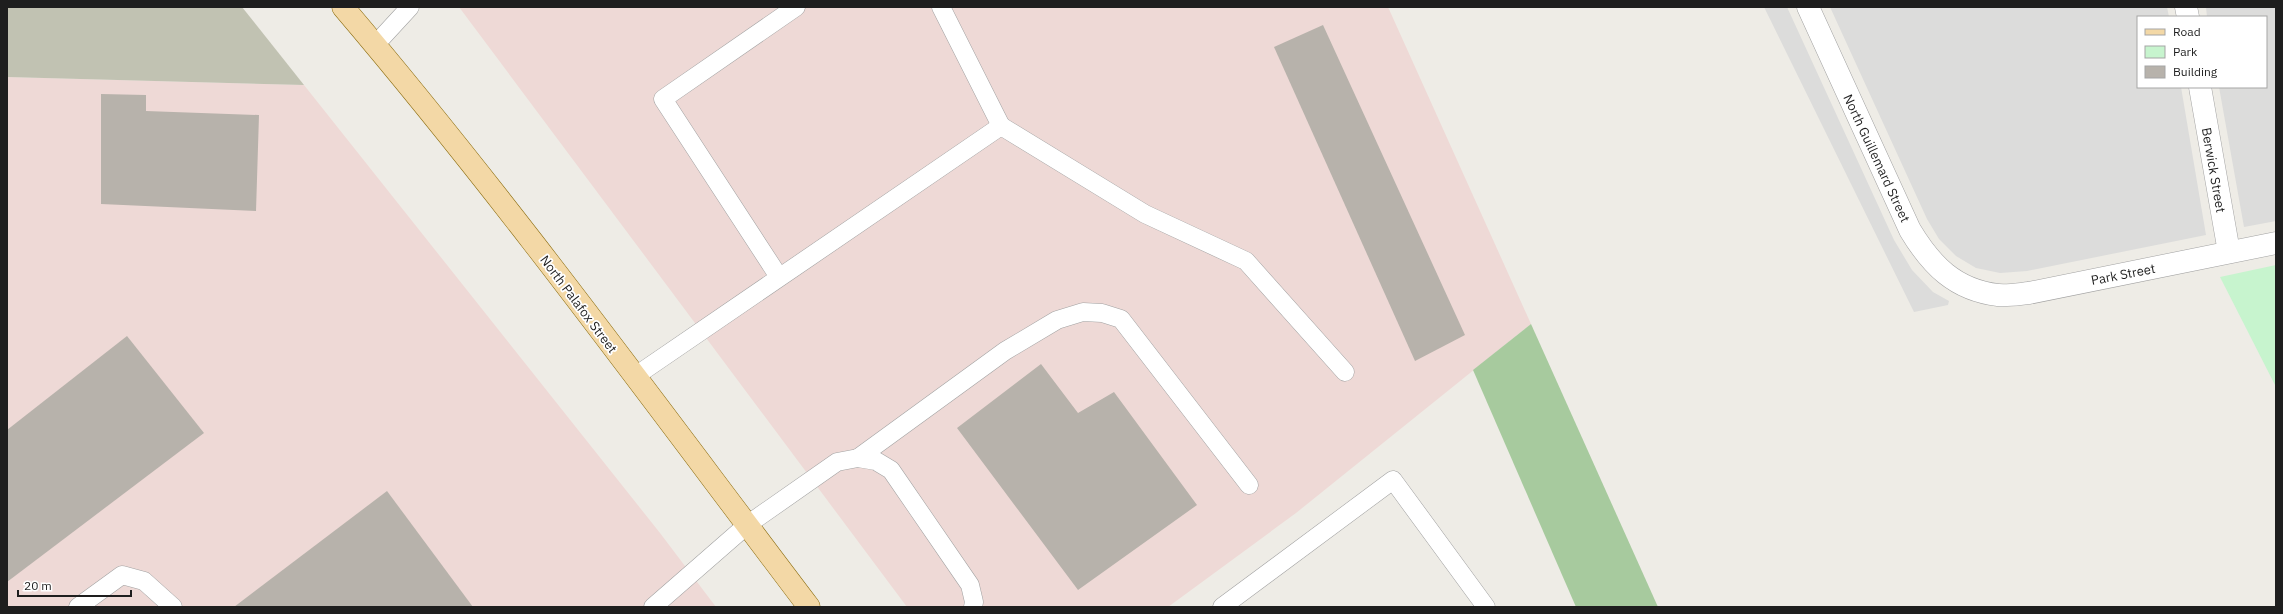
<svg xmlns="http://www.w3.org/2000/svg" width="2283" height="614" font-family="'IBM Plex Sans',sans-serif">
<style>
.residential{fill:#dcdcdb}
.commercial{fill:#eed9d6}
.construction{fill:#c1c2b2}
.forest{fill:#a7ca9e}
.park{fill:#c7f4ce}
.building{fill:#b7b2ab}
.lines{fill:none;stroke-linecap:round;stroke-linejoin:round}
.service-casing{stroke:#a2a2a2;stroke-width:19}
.minor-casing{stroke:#a2a2a2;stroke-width:23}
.primary-casing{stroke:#8b6c0e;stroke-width:23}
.service{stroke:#fff;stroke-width:18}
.minor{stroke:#fff;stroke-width:22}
.primary{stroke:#f3d8a6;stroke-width:22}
.labels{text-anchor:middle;stroke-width:3.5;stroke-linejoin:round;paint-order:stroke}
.street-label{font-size:13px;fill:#1e1e1e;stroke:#fff}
</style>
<rect width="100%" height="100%" fill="#eeece6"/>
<g class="residential">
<polygon points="1764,7 1787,7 1894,240 1912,270 1933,292 1949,301 1948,305 1914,312"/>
<polygon points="1830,7 2167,7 2169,17 2138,17 2138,87 2181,87 2206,235 2027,271 2000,273 1976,268 1956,256 1939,239 1927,219"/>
<polygon points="2206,7 2276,7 2276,221 2244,227 2219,87 2266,87 2266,17 2207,17"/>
</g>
<g class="commercial">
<polygon points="459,7 1388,7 1531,324 1296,513 1168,607 907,607"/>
<polygon points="7,77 304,85 660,533 716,607 7,607"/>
</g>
<polygon class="construction" points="7,7 242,7 304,85 7,77"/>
<polygon class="forest" points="1531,324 1658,607 1576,607 1473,370"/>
<polygon class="park" points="2276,265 2276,387 2220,277"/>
<g class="building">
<polygon points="1323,25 1465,335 1415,361 1274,47"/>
<polygon points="101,94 146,95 146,111 259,115 256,211 101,204"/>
<polygon points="127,336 204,433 7,582 7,430"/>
<polygon points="1041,364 1078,413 1114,392 1197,505 1078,590 957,428"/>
<polygon points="387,491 473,607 234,607"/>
</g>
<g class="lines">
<g class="service-casing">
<g id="service">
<polyline points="941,7 1001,126"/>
<polyline points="375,45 410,7"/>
<polyline points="779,277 663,99 796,7"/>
<polyline points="634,377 1001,126 1145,214 1246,261 1345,372"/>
<polyline points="858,458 1005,351 1057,320 1083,312 1102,313 1121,319 1249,485"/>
<polyline points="78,607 122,575 144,581 173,607"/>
<polyline points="653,607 747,525 837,462 858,458 876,461 891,470 970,585 974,602 973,607"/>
<polyline points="1222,607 1393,480 1486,607"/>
</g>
</g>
<g class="minor-casing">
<g id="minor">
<path d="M 1808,7 L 1910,230 C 1931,265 1955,290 1998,295 C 2008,296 2019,294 2029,293 L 2276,243"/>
<polyline points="2186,7 2188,17"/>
<polyline points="2200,87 2229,252"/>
</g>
</g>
<g class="primary-casing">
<path id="primary" d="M 343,7 C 507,200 656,405 809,607"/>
</g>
<use href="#service" class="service"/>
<use href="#minor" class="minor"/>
<use href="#primary" class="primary"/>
</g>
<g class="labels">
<g class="street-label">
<text transform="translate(1877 158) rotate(65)" y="5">North Guillemard Street</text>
<text transform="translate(2214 170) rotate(80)" y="5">Berwick Street</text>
<text transform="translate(2123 274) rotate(-11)" y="5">Park Street</text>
<text transform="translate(579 304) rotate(53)" y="5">North Palafox Street</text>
</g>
</g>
<rect width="2283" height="614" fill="none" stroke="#1e1e1e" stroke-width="16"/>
<rect x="2137" y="16" width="130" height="72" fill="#ffffff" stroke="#a5a5a5"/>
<rect x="2145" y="29" width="20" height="6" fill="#f3d8a6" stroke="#a5a5a5"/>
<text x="2173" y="36" font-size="12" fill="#1e1e1e">Road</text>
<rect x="2145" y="46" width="20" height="12" fill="#c7f4ce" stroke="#a5a5a5"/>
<text x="2173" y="56" font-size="12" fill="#1e1e1e">Park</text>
<rect x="2145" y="66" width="20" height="12" fill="#b7b2ab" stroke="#a5a5a5"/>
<text x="2173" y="76" font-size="12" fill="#1e1e1e">Building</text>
<path d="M18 590v6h113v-6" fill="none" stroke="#1e1e1e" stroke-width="2"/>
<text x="24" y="590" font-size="12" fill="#1e1e1e" stroke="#ffffff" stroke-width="3" paint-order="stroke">20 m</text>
</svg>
